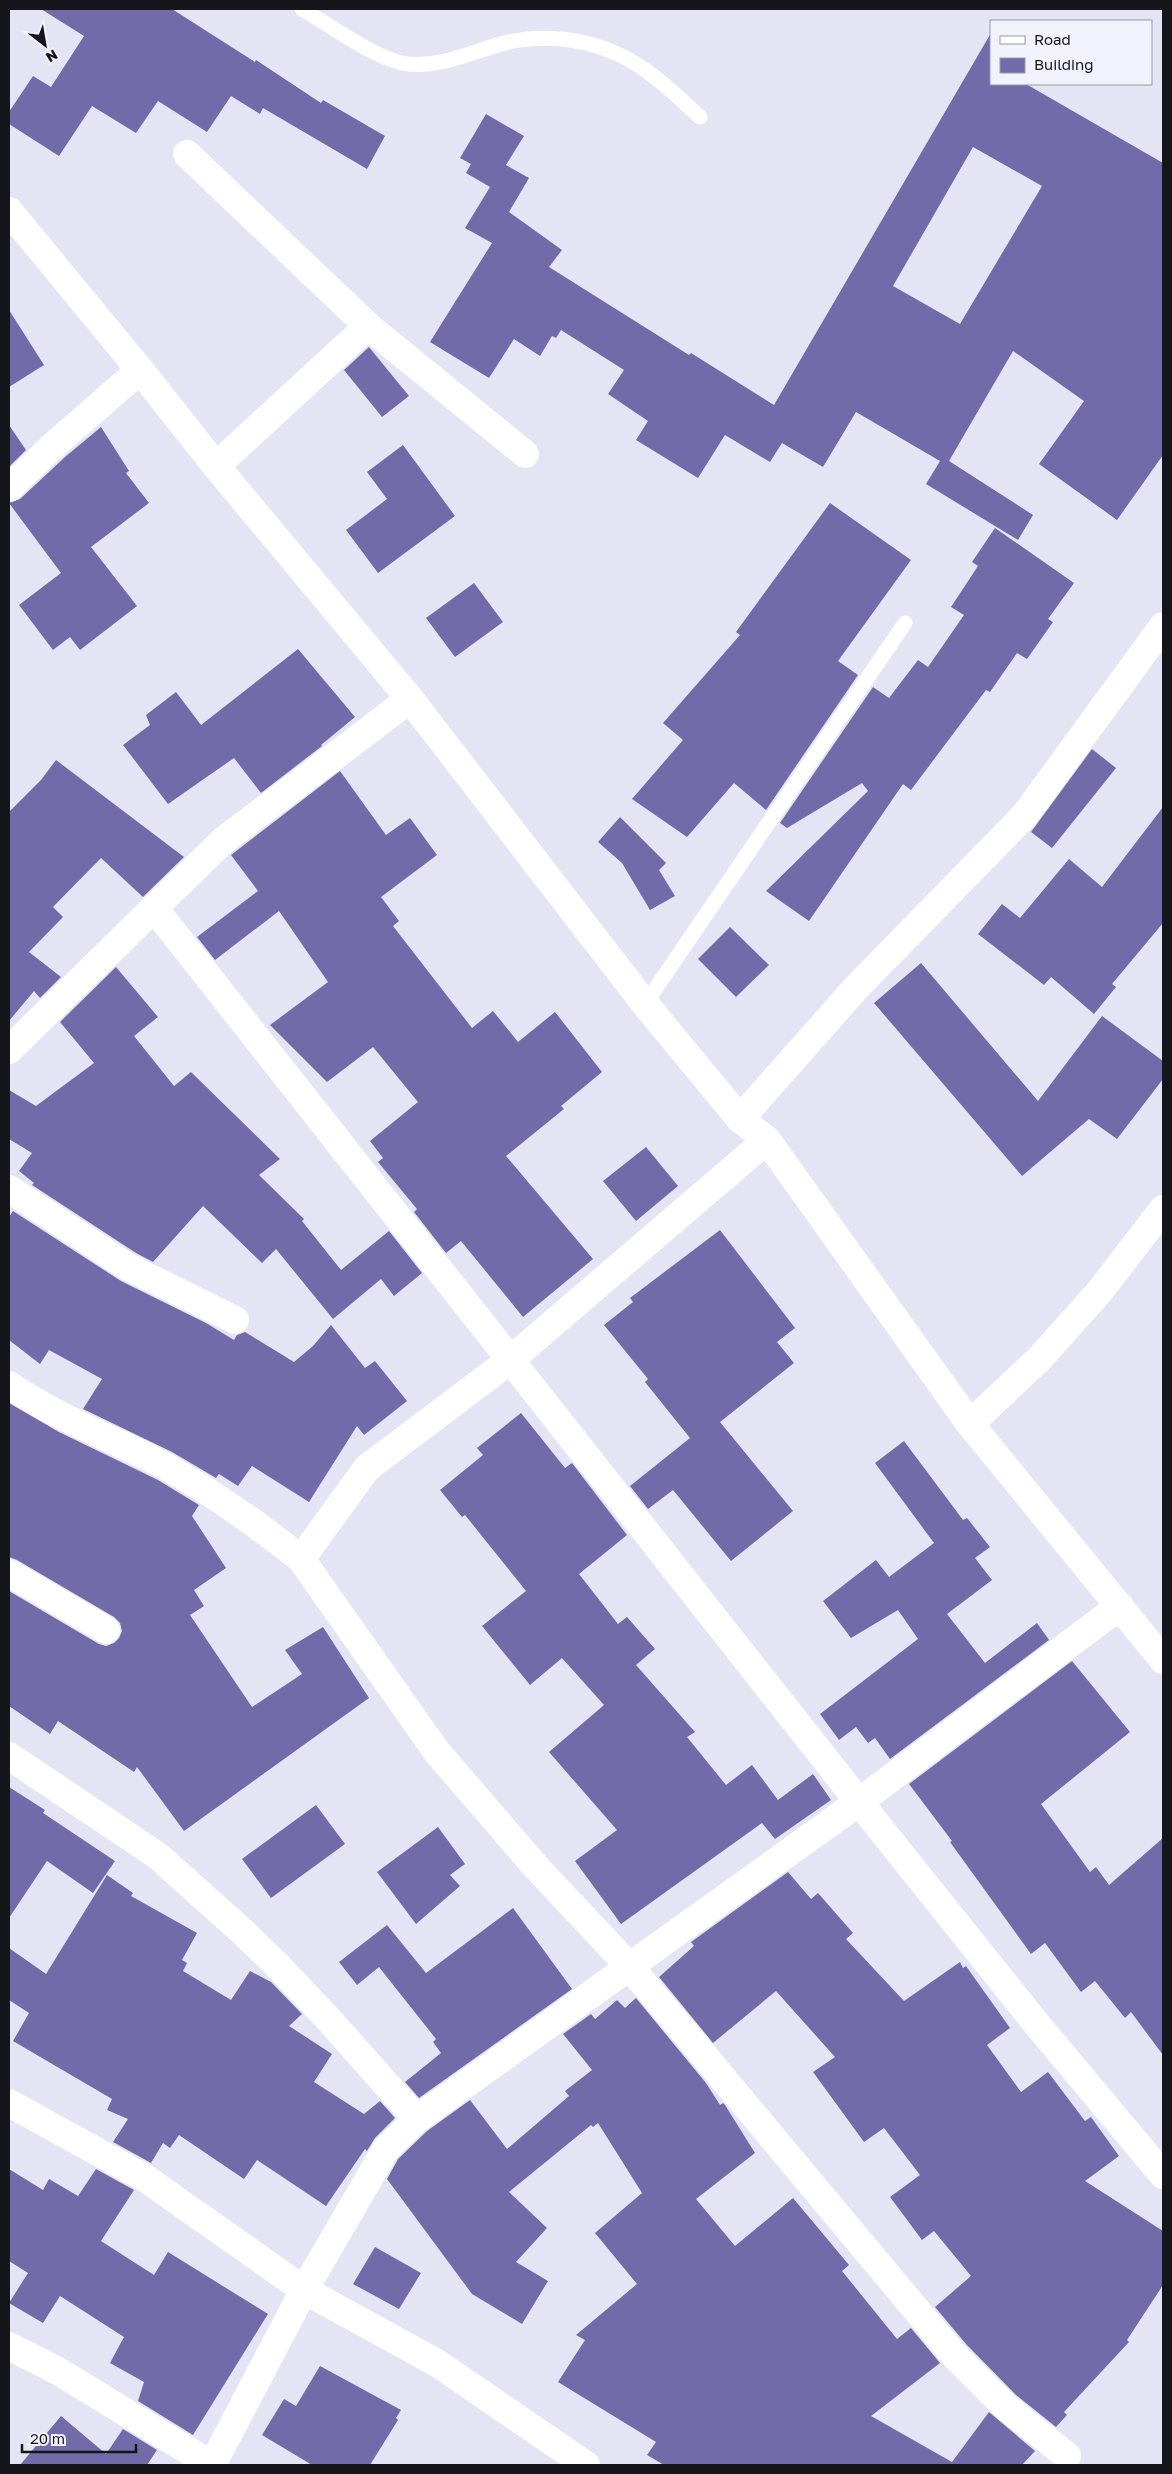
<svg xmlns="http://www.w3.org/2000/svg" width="1172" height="2474" font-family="'Golos Text',sans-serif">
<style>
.building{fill:#726ba9;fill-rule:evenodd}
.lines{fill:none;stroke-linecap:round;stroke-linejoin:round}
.lane{stroke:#fff;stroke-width:15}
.street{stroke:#fff;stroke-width:28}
</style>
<rect width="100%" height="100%" fill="#e5e4f5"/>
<g class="building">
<polygon points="41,9 172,9 255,62 256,60 321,103 323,100 385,136 367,169 263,108 260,114 231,96 207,132 158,101 136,133 92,106 59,156 9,124 9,112 33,76 51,87 84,36"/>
<path d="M 991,33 L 991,84 L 1026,84 L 1163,163 L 1163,455 L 1117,520 L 1039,464 L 1084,401 L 1013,351 L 949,461 L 1033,515 L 1018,540 L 926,484 L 940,461 L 856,412 L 823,467 L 782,443 L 770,462 L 725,435 L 698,478 L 636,440 L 648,421 L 608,394 L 624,370 L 561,330 L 556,338 L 552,336 L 540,356 L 514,339 L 489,378 L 430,342 L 492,243 L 465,228 L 490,187 L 466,173 L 471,164 L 460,158 L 486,114 L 524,136 L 506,165 L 529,178 L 509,212 L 562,250 L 549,267 L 689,355 L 691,353 L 774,405 ZM 973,147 L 1042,186 L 960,324 L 893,286 Z"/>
<polygon points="9,310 44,365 9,387"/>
<polygon points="369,347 409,396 382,417 344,370"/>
<polygon points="9,425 26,450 9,467"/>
<polygon points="101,427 129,471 126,473 149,503 91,547 137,606 80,650 70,637 53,650 19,605 61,573 9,503 20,499 65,457"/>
<polygon points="403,445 455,516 378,573 346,530 387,499 367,472"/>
<polygon points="830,503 911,560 838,661 858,675 766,810 734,783 687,837 632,799 683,740 663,723 740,635 736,632"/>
<polygon points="995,528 1074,583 1048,619 1053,622 1027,659 1017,653 990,692 986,690 911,790 903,784 809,921 766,891 868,791 862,783 787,828 780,823 873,687 889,698 918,660 928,667 964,615 951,607 978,566 972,562"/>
<polygon points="474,583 503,622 455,657 426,618"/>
<polygon points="298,649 355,717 321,745 322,746 261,793 234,758 168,804 123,745 150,725 146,715 176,692 201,725"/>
<polygon points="1092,749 1116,768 1052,848 1031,832"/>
<polygon points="56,760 184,857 143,897 101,858 53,907 63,917 29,952 61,977 40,998 34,991 9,1021 9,812 41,780"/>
<polygon points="340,771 386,835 410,818 437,855 381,897 399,921 393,926 472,1028 493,1011 518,1042 555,1012 602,1072 561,1106 564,1109 506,1156 593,1259 523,1317 461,1241 446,1253 414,1212 417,1209 378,1162 383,1158 370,1141 418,1102 373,1047 327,1082 270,1025 328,982 279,911 215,960 197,937 258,891 231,855"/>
<polygon points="1163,807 1163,923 1112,984 1116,987 1094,1014 1051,977 1044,985 978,934 1002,904 1020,918 1069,859 1102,887"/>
<polygon points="620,817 666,863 659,870 675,896 650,910 622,863 598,842"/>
<polygon points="730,927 769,965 736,997 698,959"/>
<polygon points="921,963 1038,1101 1102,1016 1163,1061 1163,1079 1117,1139 1089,1119 1022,1176 874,1003"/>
<polygon points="116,967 158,1017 134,1036 174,1086 191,1072 280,1159 259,1175 304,1219 302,1221 341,1270 389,1231 422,1273 394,1296 381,1279 333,1319 276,1249 262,1263 203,1206 153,1262 136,1253 32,1185 34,1183 19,1171 32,1153 9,1139 9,1090 36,1106 94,1063 60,1022"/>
<polygon points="646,1147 678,1186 636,1221 603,1181"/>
<polygon points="13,1211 121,1281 206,1323 234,1340 237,1335 245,1332 294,1362 313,1346 331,1325 365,1368 375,1361 407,1401 364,1435 357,1426 309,1502 252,1466 238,1486 219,1474 216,1478 172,1452 83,1409 102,1379 49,1350 40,1364 9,1340 9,1217"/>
<polygon points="720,1230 795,1328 777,1342 794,1363 720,1422 793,1511 731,1561 673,1490 648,1509 630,1486 690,1438 645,1382 648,1379 604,1325 633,1302 630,1298"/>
<polygon points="9,1403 59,1432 158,1480 199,1505 192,1516 226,1568 194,1590 204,1606 190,1615 252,1707 302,1674 285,1650 323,1627 369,1698 184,1831 137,1767 134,1772 58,1721 50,1734 9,1706 9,1591 99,1644 106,1646 114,1643 119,1638 122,1631 120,1623 114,1617 17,1560 9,1557"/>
<polygon points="521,1413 565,1468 572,1463 627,1535 579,1574 618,1624 627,1617 655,1649 636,1665 695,1732 687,1737 726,1785 752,1765 778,1800 813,1774 831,1800 775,1839 762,1823 621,1924 575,1861 617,1830 549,1752 604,1705 562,1658 530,1685 482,1626 526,1591 465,1515 462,1517 440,1490 483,1455 477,1448"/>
<polygon points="904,1441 963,1520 967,1518 990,1547 975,1558 992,1580 947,1614 985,1663 1037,1623 1049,1640 890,1759 875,1738 868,1743 856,1727 839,1740 820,1714 918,1639 898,1610 851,1638 823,1601 876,1560 889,1577 934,1543 875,1463"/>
<polygon points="1072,1661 1130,1732 1041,1804 1090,1872 1096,1867 1109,1885 1163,1838 1163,2055 1131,2012 1125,2018 1095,1981 1081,1992 1045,1943 1031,1954 950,1842 952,1841 909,1784"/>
<polygon points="9,1787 45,1810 43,1813 115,1861 93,1893 47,1861 9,1918"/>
<polygon points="316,1805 345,1844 271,1898 242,1859"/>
<polygon points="438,1827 465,1864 450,1875 460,1886 416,1924 377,1872"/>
<polygon points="788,1872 811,1899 818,1893 853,1933 846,1939 904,2001 960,1962 963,1968 966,1966 1010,2028 987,2045 1021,2092 1048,2072 1085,2121 1091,2117 1119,2156 1085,2181 1163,2231 1163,2285 1127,2340 1129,2342 1064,2412 1067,2415 1056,2427 1016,2395 966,2344 935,2307 971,2276 934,2231 922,2240 890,2197 920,2175 884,2128 864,2142 813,2072 835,2057 776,1991 713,2043 659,1977 694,1946 691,1942"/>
<polygon points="107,1875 133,1893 131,1896 197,1933 182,1960 187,1963 183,1971 231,2000 250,1971 271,1982 302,2014 289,2026 332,2054 314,2082 364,2114 380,2101 395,2118 375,2138 367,2151 365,2149 326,2206 257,2160 244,2179 179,2135 170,2148 163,2143 151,2163 113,2142 128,2119 107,2110 112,2099 13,2041 29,2013 9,2000 9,1948 46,1974"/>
<polygon points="513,1908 572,1989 419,2098 405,2082 441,2053 433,2042 436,2039 379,1967 357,1985 339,1962 387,1925 426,1973"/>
<polygon points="636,1998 706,2083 720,2105 723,2103 725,2105 755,2153 696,2199 735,2246 793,2198 849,2265 842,2271 897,2339 911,2328 940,2363 871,2416 952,2462 989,2412 1035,2451 1022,2465 664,2465 647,2455 656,2442 558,2382 585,2340 576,2335 637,2284 595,2233 642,2193 598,2123 593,2127 591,2125 509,2192 547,2228 516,2262 548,2281 522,2324 472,2294 387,2179 398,2159 427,2131 470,2100 507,2149 569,2096 565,2091 592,2070 563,2034 591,2014 595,2019 617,2000 625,2008"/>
<polygon points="9,2169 43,2190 49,2179 78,2196 96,2169 134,2190 101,2241 154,2275 168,2252 268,2314 193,2435 138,2401 144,2382 110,2363 124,2337 60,2296 43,2323 9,2303 28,2273 9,2261"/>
<polygon points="375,2247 421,2273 399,2309 353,2284"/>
<polygon points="320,2366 401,2410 396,2418 398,2420 370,2465 312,2465 262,2435 284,2399 296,2406"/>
<polygon points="61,2416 106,2454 123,2429 157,2450 147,2465 20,2465"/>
</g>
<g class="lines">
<g class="lane">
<path d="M 302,9 C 332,26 369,55 402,63 C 432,69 466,55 494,46 C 540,31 595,38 636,64 C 659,78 680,99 700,117"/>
<polyline points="645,1004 905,623"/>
</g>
<g class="street">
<polyline points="187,154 368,326 525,454"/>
<polyline points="9,211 140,370 216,466 410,699 645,1004 740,1119 767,1140 970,1424 1163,1660"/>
<polyline points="216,466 368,326"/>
<polyline points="9,488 54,445 140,370"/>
<polyline points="410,699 224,840 154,908 859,1802 1035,2022 1163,2175"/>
<polyline points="9,1050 154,908"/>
<polyline points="740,1119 855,989 1025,815 1163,626"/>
<polyline points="767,1140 509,1361 367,1468 301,1559 437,1752 536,1867 630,1967 954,2355 1006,2407 1067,2456"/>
<polyline points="9,1189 128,1267 235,1320"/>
<path d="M 9,1385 C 57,1418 114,1439 165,1466 C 214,1493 258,1525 301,1559"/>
<polyline points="970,1424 1040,1358 1100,1291 1163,1209"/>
<polyline points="9,1573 106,1630"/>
<polyline points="9,1756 158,1856 244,1933 279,1967 330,2021 417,2119"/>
<polyline points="9,2103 145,2178 304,2290 437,2363 586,2465"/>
<polyline points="9,2346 58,2371 212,2465"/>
<polyline points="212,2465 304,2290 386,2149 417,2119 859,1802 1120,1606"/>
</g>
</g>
<rect width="1172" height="2474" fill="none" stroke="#15151b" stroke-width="20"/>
<rect x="990" y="20" width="162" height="65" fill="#f2f2fc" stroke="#9a9aa2"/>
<rect x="1000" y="36" width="25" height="8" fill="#ffffff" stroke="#9a9aa2"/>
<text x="1034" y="45" font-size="15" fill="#15151b">Road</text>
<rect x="1000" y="58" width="25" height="15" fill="#726ba9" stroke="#9a9aa2"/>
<text x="1034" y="70" font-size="15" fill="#15151b">Building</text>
<g transform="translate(45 45) rotate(149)" stroke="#f2f2fc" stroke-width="4" paint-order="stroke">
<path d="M0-4L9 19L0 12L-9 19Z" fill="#15151b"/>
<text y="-8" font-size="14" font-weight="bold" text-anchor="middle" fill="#15151b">N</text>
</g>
<path d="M22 2444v8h114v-8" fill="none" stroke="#15151b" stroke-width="2.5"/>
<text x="30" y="2444" font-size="15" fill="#15151b" stroke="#f2f2fc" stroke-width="4" paint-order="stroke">20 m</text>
</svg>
